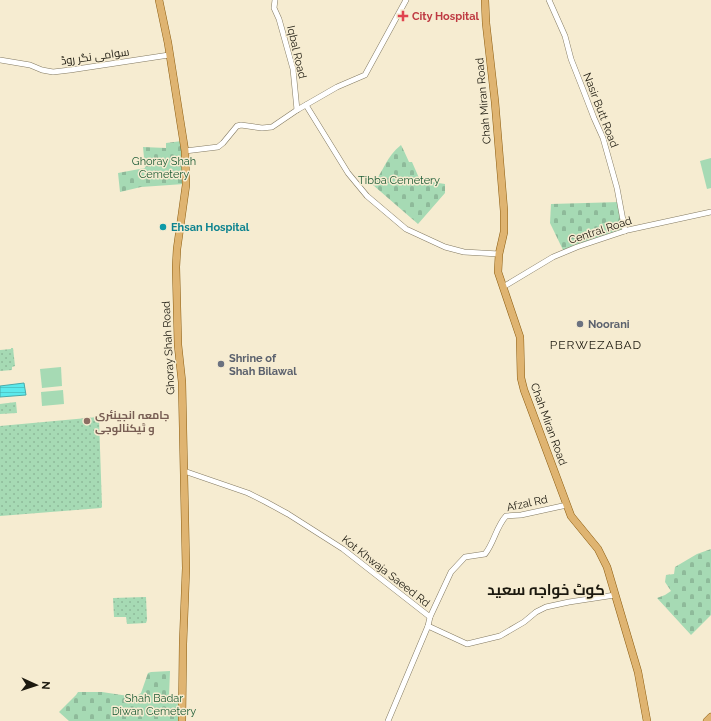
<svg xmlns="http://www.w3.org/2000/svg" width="711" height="721" font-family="Raleway,Cairo,sans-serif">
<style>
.grass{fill:url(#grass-dots)}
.cemetery{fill:url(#cemetery-stones)}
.park{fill:#a6dab4}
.water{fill:url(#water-rules);stroke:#49abaa}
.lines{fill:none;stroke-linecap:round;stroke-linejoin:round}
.minor-casing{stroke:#837a62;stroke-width:6}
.major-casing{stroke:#8c5d11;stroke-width:8}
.minor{stroke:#fff;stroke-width:5}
.major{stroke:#dfb471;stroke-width:7}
.health-dot{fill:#e0444e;stroke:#f6ecd1;stroke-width:1.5}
.culture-dot{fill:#0f9aa8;stroke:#f6ecd1;stroke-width:1.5}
.worship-dot{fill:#6b7280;stroke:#f6ecd1;stroke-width:1.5}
.education-dot{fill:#8d6e63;stroke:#f6ecd1;stroke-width:1.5}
.labels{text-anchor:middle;stroke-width:3;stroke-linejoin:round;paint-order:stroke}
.health-label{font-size:11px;font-weight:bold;fill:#be3a42;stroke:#f6ecd1;text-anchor:start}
.street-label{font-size:11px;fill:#1c190f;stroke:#f6ecd1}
.park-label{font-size:11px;fill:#1c5b35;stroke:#f6ecd1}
.culture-label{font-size:11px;font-weight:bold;fill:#0d838f;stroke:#f6ecd1;text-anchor:start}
.worship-label{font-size:11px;font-weight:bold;fill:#5b616d;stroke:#f6ecd1;text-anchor:start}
.education-label{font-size:11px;font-weight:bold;fill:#785e54;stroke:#f6ecd1;text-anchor:start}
.neighbourhood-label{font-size:12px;letter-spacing:1px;fill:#1c190f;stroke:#f6ecd1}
.district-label{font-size:15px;font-weight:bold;fill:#1c190f;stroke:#f6ecd1}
</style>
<defs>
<pattern id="grass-dots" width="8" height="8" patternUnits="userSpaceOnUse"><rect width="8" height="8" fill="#a6dab4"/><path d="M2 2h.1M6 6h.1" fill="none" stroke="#8eba9a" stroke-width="1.8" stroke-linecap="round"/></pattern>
<pattern id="cemetery-stones" width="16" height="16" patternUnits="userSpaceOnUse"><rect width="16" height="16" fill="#a6dab4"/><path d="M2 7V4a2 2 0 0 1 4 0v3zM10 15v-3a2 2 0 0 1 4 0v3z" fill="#8eba9a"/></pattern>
<pattern id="water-rules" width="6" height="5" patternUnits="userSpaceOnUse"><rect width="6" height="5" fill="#5ceaec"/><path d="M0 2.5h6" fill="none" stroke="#4fc8c9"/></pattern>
</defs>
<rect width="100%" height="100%" fill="#f6ecd1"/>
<g class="grass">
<polygon points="11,348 13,348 15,366 12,367 12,370 0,371 0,350 11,349"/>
<polygon points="16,402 17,413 0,414 0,404"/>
<polygon points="98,417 99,419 102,507 101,508 0,516 0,426"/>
<polygon points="146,597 147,620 146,623 127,624 126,617 114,617 113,598"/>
</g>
<g class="cemetery">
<polygon points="182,141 184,184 141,187 120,192 118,173 145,168 143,147 166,148 166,143"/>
<path d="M 401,145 L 404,151 L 409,162 L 412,162 L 419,178 L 428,179 L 429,180 L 432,182 L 445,184 L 445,193 L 418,224 L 373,185 C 384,170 386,157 401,145 Z"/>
<polygon points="620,202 625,231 564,252 550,223 551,204"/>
<polygon points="711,549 711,615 691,635 657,598 665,595 671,591 665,582 666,575 674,574 675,567 697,554"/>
<polygon points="170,671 169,697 182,698 181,721 69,721 59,712 76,695 78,692 102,692 135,697 141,693 148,673 151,672"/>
</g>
<g class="park">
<polygon points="711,158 711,188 707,189 700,161"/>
<polygon points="61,367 62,386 42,388 40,369"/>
<polygon points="63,390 64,404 42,406 41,392"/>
</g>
<polygon class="water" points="24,383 26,395 0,397 0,386"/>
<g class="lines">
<g class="minor-casing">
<g id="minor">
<polyline points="275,0 274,8 279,19 293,69 297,110"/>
<polyline points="549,0 565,36 571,59 584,92 594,118 603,138 617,188 625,231"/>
<polyline points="0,60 30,65 42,70 53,72 70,70 169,55"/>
<polyline points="306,105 348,173 367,196 406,229 445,247 464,252 499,254"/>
<polyline points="185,151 218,147 223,143 237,126 241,125 262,128 272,127 297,110 337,87 365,75 406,0"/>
<polyline points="503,287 553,257 577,247 628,230 711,212"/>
<polyline points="184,471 248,493 266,502 288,514 343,549 430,617 428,626 388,721"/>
<path d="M 430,617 L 451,572 L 465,557 L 485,554 C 494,543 496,527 506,516 L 521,515 L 567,505"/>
<polyline points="428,626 467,644 500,636 524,622 536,612 546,607 569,602 615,595"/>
</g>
</g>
<g class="major-casing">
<g id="major">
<polyline points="159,0 168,43 185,151 186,185 177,249 176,267 178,345 182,382 186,568 183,644 182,721"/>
<polyline points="485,0 486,23 495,102 504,211 504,232 499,254 498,272 520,337 521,378 524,390 571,516 598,549 607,567 638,672 647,721"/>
<polyline points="707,721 711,717"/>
</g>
</g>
<use href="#minor" class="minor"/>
<use href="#major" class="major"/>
</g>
<path class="health-dot" d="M401 10h4v4h4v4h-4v4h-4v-4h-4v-4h4z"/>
<circle class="culture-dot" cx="163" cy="227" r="4"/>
<g class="worship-dot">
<circle cx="580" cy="324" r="4"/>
<circle cx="221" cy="364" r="4"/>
</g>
<circle class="education-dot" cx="87" cy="421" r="4"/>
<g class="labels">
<g class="health-label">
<text x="412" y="20">City Hospital</text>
</g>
<g class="street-label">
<text transform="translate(297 52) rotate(77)" y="4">Iqbal Road</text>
<text transform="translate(95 56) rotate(-8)" y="4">سوامی نگر روڈ</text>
<text transform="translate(483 101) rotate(-95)" y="4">Chah Miran Road</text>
<text transform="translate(601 110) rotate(69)" y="4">Nasir Butt Road</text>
<text transform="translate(600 230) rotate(-18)" y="4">Central Road</text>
<text transform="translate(168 348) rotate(-93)" y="4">Ghoray Shah Road</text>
<text transform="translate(549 424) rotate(70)" y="4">Chah Miran Road</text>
<text transform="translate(527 503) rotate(-12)" y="4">Afzal Rd</text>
<text transform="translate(386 571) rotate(38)" y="4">Kot Khwaja Saeed Rd</text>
</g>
<g class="park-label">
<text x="164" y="165">Ghoray Shah<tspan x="164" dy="13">Cemetery</tspan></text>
<text x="399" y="184">Tibba Cemetery</text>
<text x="154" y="702">Shah Badar<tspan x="154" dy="13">Diwan Cemetery</tspan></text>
</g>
<g class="culture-label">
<text x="171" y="231">Ehsan Hospital</text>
</g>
<g class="worship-label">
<text x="588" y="328">Noorani</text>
<text x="229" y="362">Shrine of<tspan x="229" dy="13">Shah Bilawal</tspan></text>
</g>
<g class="education-label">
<text x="95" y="419">جامعہ انجینئری<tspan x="95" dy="13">و ٹیکنالوجی</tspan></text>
</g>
<g class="neighbourhood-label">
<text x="596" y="349">PERWEZABAD</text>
</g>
<g class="district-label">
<text x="546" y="595">کوٹ خواجہ سعید</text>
</g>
</g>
<g transform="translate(36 685) rotate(93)" stroke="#f6ecd1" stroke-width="3" paint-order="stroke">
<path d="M0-3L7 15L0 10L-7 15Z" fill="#1c190f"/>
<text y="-6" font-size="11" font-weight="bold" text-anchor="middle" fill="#1c190f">N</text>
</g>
</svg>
